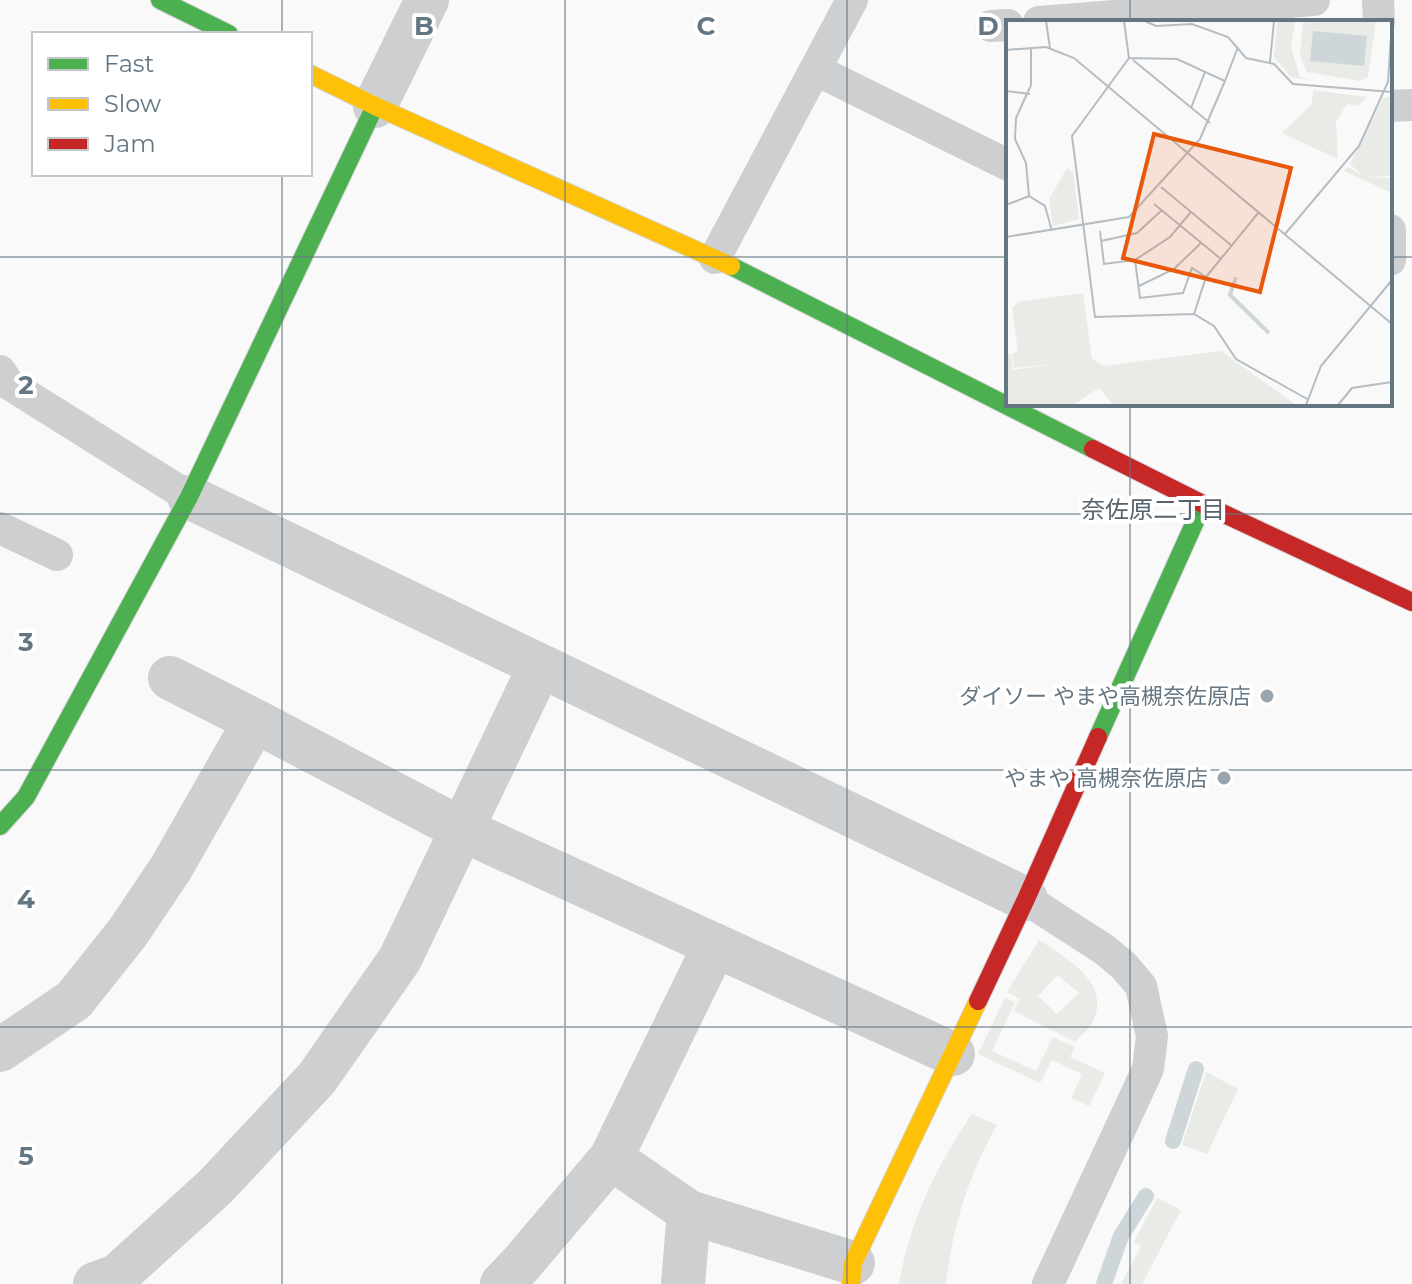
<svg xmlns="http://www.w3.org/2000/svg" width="1412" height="1284" font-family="Montserrat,'Noto Sans JP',sans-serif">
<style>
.green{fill:#e8ebe6;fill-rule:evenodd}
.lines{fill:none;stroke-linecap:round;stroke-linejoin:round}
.stream{stroke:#ced6d9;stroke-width:16}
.fast-casing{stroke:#d5d6d7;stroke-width:20}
.slow-casing{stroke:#d5d6d7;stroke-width:20}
.jam-casing{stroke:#d5d6d7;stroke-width:20}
.lane{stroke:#cecfd0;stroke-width:32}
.street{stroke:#cecfd0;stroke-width:44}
.fast{stroke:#4caf50;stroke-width:18}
.slow{stroke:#ffc107;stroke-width:18}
.jam{stroke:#c62828;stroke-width:18}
.grid{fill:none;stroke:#657683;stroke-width:2;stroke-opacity:0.55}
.poi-dot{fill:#99a4ac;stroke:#fff;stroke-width:3}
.labels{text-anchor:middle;stroke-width:8;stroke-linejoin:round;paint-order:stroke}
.poi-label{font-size:22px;fill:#657683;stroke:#fff;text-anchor:end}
.neighbourhood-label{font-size:24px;fill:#57646e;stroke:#fff}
.inset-river{fill:none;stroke:#ced6d9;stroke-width:4}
.inset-road{fill:none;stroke:#b5bdc3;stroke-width:2}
.view{fill:#e8590c;fill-opacity:0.15;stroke:#e8590c;stroke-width:4}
.inset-edge{fill:none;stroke:#657683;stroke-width:4}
.grid-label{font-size:26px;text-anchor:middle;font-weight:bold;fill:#657683;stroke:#fff;stroke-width:8;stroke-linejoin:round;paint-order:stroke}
</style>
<rect width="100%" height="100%" fill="#f9f9f9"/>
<g class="green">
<path d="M 1039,940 C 1066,958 1113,983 1092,1023 C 1089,1030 1080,1036 1075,1042 L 1014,1011 L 1020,999 L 1007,992 ZM 1058,975 L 1079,993 L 1057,1014 L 1038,996 Z"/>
<polygon points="1005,998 1015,1002 992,1051 1036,1071 1053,1037 1075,1047 1070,1057 1105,1073 1089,1106 1071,1098 1082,1074 1052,1060 1040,1083 978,1054"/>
<polygon points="1206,1072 1238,1089 1207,1154 1182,1145"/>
<path d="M 972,1114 L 997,1125 C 968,1177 953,1225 946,1284 L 899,1284 C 910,1220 936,1167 972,1114 Z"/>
<polygon points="1157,1198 1181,1210 1142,1284 1121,1284 1141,1246 1134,1242"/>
</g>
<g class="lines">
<g class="stream">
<polyline points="1173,1141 1196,1069"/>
<polyline points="1104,1284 1121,1236 1146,1196"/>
</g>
<g class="fast-casing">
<g id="fast">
<polyline points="160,0 229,34"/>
<polyline points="731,266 1093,449"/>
<polyline points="1098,737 1203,504"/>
<polyline points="0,826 26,797 189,497 375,106"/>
</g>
</g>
<g class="slow-casing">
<g id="slow">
<polyline points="310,74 375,106 731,266"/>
<polyline points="851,1284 853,1263 978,1001"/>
</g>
</g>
<g class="jam-casing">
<g id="jam">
<polyline points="1093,449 1203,504 1412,602"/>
<polyline points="978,1001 1026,899 1098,737"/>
</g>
</g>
<g class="lane">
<polyline points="1378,0 1379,22"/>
<polyline points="1039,22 1314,0"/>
<polyline points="991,26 1008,25"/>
<polyline points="816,70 1008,165"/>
<polyline points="1390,106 1412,105"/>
<polyline points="1390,230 1390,260"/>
<polyline points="715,258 852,0"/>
<polyline points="0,371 9,384 189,497"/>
<polyline points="0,528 57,555"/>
<polyline points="1026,899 1105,950 1124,966 1141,986 1152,1036 1148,1069 1048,1284"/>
</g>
<g class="street">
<polyline points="375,106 427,0"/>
<polyline points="189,497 1026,899"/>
<polyline points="170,678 255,721 463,830 953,1054"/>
<polyline points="0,1050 74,1000 128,932 171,868 255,721"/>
<polyline points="611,1158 689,1212"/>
<polyline points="95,1284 117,1276 215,1187 317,1078 400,959 540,666"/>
<polyline points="502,1284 521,1264 611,1158 715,945"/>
<polyline points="683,1284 689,1212 853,1263"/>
</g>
<use href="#fast" class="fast"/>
<use href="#slow" class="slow"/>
<use href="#jam" class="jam"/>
</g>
<path class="grid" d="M 282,0 L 282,34M 565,0 L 565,1284M 847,0 L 847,1284M 1130,0 L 1130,22M 282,174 L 282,1284M 0,257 L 1008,257M 1390,257 L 1412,257M 1130,404 L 1130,1284M 0,514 L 1412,514M 0,770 L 1412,770M 0,1027 L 1412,1027"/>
<g class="poi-dot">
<circle cx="1267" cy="696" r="8"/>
<circle cx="1224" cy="778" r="8"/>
</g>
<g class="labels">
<g class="poi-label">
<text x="1251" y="704">ダイソー やまや高槻奈佐原店</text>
<text x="1208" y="786">やまや 高槻奈佐原店</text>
</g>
<g class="neighbourhood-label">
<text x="1153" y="518">奈佐原二丁目</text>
</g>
</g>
<g transform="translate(1006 20)">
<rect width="386" height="386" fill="#f9f9f9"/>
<path d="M 271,1 L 289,1 L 285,27 L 294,57 L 307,61 L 285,57 L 268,37 ZM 297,1 L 370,1 L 362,57 L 354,61 L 301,52 L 294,35 ZM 307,70 L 361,77 L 353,86 L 341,84 L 330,102 L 332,139 L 276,113 L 306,84 ZM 386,76 L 386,156 L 358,157 L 386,158 L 386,173 L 338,151 L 342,147 L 356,155 L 344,144 L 377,78 ZM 61,148 L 67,152 L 73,199 L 47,206 L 43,179 ZM 77,273 L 86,339 L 98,346 L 215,331 L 290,385 L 107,385 L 93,368 L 67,385 L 0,385 L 0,335 L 5,334 L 7,350 L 48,344 L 8,348 L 6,334 L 12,332 L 6,288 L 12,282 Z" fill="#e8ebe6"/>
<path d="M 307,11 L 361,16 L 358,46 L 304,41 Z" fill="#ced6d9"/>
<path class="inset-river" d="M 230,257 L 224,275 L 263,313"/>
<path class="inset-road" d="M 40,1 L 44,28M 118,1 L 123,38 L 66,116 L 89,297 L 188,294 L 208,306 L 230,339 L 301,379M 139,1 L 150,6 L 186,4 L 222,17 L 240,38 L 268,44 L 287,64 L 386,72M 25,27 L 25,65 L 10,98 L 9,119 L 20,143 L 23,176 L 39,186 L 46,211M 0,30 L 40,27 L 68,38 L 386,304M 127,40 L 204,103M 264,42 L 268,1M 219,61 L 232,27M 0,71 L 24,74M 185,88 L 199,52M 155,167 L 226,226M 148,184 L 215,239M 0,185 L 23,176M 94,211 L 98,244 L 129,240 L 164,217 L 185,192M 279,214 L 353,126 L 382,62 L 386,1M 0,217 L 123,197 L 194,119 L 219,61 L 171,39 L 123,38M 95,221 L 131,213 L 156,190M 129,240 L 134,278 L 177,273 L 186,248 L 200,257M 133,266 L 168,249 L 195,223M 188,294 L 200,257 L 253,192M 300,385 L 315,346 L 386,260M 332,385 L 346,368 L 386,362"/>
<path class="view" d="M 148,114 L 285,148 L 254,272 L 117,238 Z"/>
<rect width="386" height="386" class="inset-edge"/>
</g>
<g class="grid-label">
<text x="424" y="35">B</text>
<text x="706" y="35">C</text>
<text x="988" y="35">D</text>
<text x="26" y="394">2</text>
<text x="26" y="651">3</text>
<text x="26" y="908">4</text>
<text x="26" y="1165">5</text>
</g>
<rect x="32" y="32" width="280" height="144" fill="#ffffff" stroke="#c1c8cd" stroke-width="2"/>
<rect x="48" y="58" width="40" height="12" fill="#4caf50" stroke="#c1c8cd" stroke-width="2"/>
<text x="104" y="72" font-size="24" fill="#657683">Fast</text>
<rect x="48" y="98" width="40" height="12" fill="#ffc107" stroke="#c1c8cd" stroke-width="2"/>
<text x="104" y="112" font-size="24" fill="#657683">Slow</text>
<rect x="48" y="138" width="40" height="12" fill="#c62828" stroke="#c1c8cd" stroke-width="2"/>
<text x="104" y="152" font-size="24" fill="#657683">Jam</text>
</svg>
